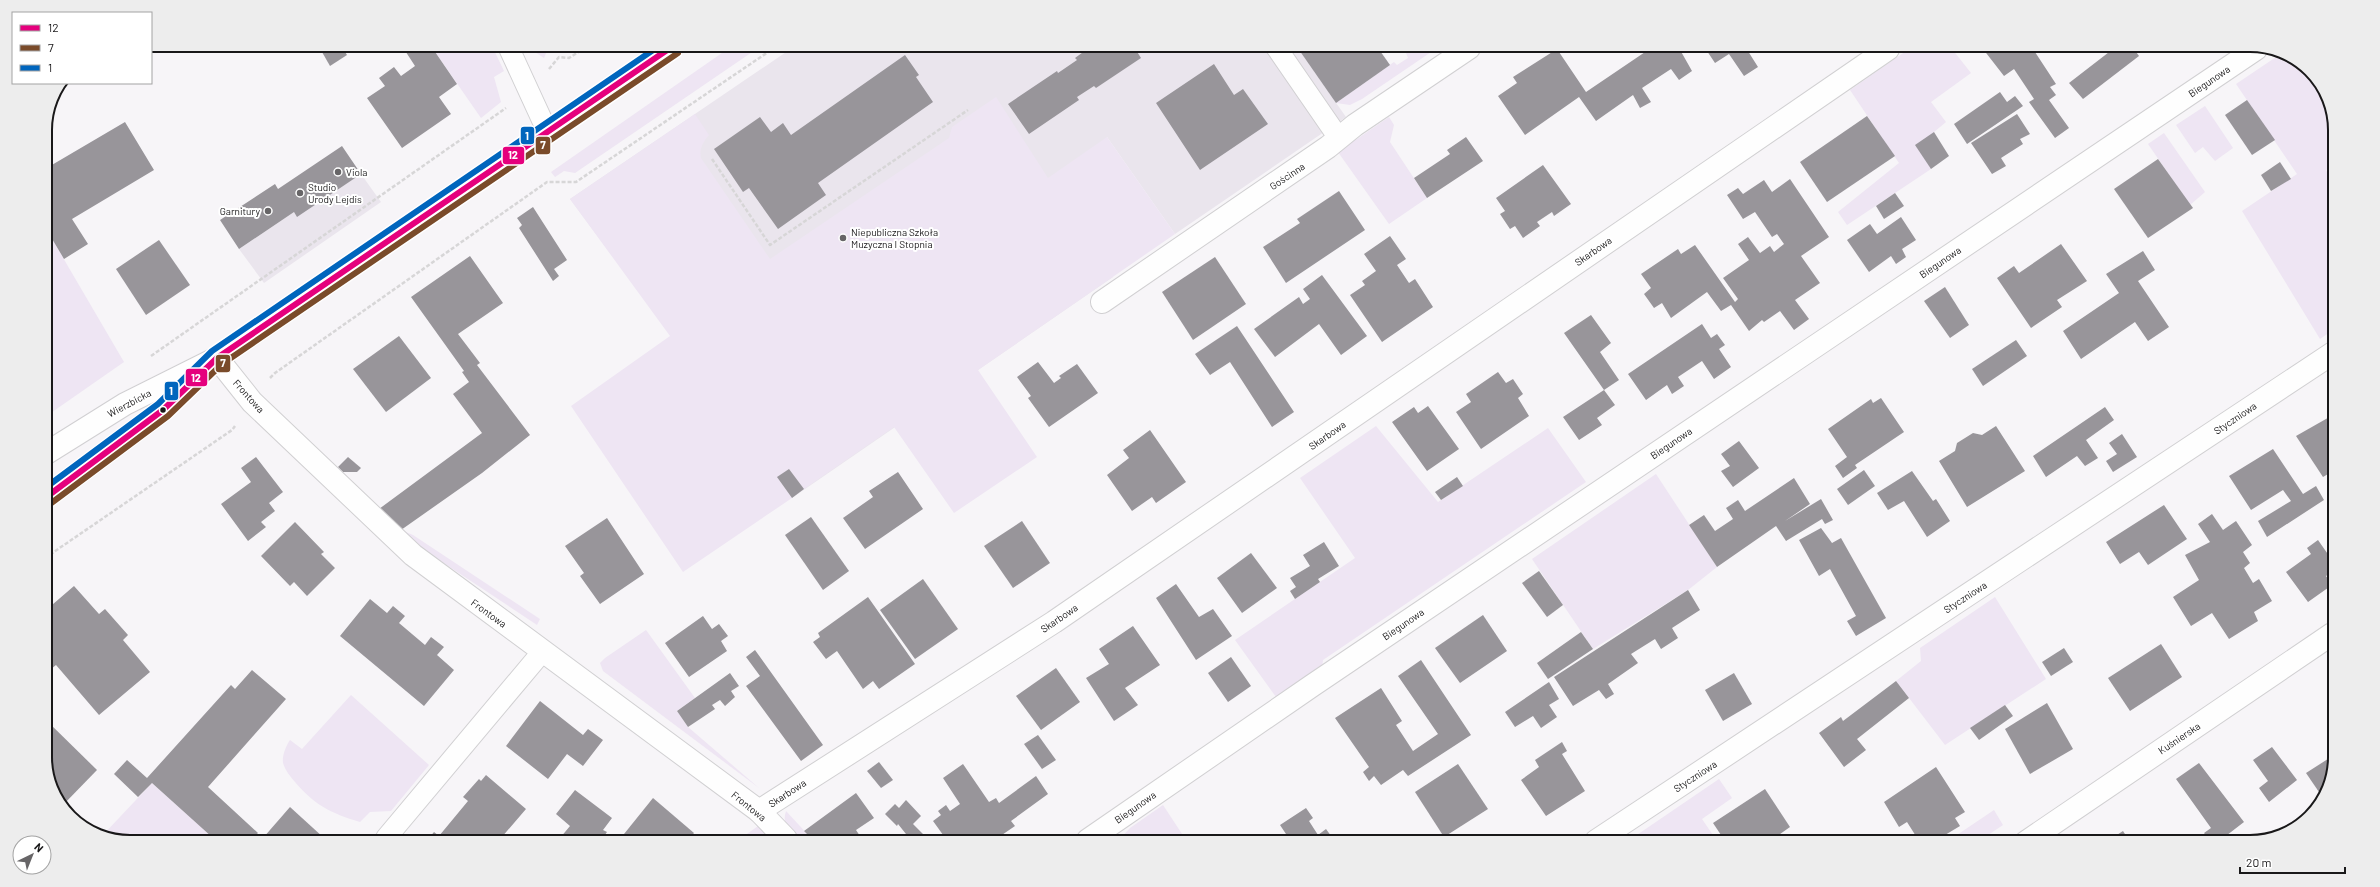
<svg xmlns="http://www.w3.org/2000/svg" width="2380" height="887" font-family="Barlow,sans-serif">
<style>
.built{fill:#eae5ed}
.green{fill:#eee5f3}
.building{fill:#98959a}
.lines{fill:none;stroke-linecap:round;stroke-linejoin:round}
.service-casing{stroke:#d1d0d2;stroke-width:22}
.minor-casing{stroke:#d1d0d2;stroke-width:24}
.tertiary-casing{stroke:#d1d0d2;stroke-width:24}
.path{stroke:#d7d6d7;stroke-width:2.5;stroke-dasharray:4 2;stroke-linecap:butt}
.service{stroke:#fefefe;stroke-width:20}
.minor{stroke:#fefefe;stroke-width:22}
.tertiary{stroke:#fefefe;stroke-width:22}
.bus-1-casing{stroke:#fff;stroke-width:9}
.bus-2-casing{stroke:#fff;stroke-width:9}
.bus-3-casing{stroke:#fff;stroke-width:9}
.bus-1{stroke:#e5007d;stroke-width:6}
.bus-2{stroke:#7a4b2a;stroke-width:6}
.bus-3{stroke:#0065bd;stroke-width:6}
.poi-dot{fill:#676567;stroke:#fff;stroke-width:1.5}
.bus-dot{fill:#191819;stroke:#fff;stroke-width:1.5}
.labels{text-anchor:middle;stroke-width:4;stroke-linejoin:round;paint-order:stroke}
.street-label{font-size:10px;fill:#191819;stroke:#fff}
.poi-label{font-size:10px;fill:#191819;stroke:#fff;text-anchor:start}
.rim{fill:none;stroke:#191819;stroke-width:2}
.line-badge{stroke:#fff;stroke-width:1.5}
.badge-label{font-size:11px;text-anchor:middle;font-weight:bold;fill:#fff}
</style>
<rect width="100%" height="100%" fill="#f7f5f8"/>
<g class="built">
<polygon points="795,46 1297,47 1346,117 1175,234 1107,137 1113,277 792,498 570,199"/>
<polygon points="361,174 381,202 264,283 239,249 294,212 297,216"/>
</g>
<g class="green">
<polygon points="431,46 492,46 504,71 494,77 501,102 481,118"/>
<polygon points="532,46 549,46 544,58 535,52"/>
<polygon points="732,46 761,46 575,173 564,171 555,177 551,172"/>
<polygon points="1415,48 1437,48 1362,99 1350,105 1336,103 1394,62 1397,65 1408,58 1406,53"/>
<polygon points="1909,49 1952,49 1971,73 1931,102 1946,122 1934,132 1931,169 1847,225 1838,212 1899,163 1850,90"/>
<polygon points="2282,53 2317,78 2335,124 2335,165 2326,170 2334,185 2333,330 2320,339 2242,211 2297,174 2236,84"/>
<path d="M 996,97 L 1048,178 L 1107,137 L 1175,234 L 978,370 L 1037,457 L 954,513 L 894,427 L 804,489 L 789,469 L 777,477 L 792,498 L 683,572 L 571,406 L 670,336 L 570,199 L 695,114 L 709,135 C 703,142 699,149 701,158 L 770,259 L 949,138 L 952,127 Z"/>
<polygon points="2205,106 2233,148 2215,161 2203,147 2195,153 2176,125"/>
<polygon points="1389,117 1394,125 1390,142 1427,198 1389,224 1338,152"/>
<polygon points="2164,133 2205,192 2190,205 2148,144"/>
<polygon points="45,227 124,362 45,417"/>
<polygon points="1376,426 1438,502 1548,428 1586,482 1323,660 1322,668 1276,697 1235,640 1355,558 1300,478"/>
<polygon points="1656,474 1717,567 1688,590 1593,649 1532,559"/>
<polygon points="401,530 413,535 540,619 537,625 406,538"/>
<polygon points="1995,597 2046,679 1945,745 1896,681 1921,661 1920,648"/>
<polygon points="646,630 695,698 677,711 688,727 759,788 603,671 600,663 605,658"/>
<path d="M 351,695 L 429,765 L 391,811 L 370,812 L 360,822 C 330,813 315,805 295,782 C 290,776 285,770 283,763 C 282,755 286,746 290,740 L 302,749 Z"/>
<polygon points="1719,779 1732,798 1702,819 1717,841 1628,841"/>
<polygon points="152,783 213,838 102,836"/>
<polygon points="1163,805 1186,840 1119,840 1130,828"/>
<polygon points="1994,810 2003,825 1979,841 1948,841"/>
<path d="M 786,811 L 812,839 L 795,839 C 788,830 782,822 786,811 Z"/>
<polygon points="758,826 770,839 740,839"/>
</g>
<g class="building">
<polygon points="318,45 341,45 347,55 330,66"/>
<polygon points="402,46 431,46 457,84 439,97 451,114 402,148 367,98 385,86 379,78 394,67 401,76 415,66"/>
<polygon points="1090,47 1134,47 1141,58 1096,88 1094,86 1077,97 1079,100 1029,134 1008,104 1057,71 1058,73 1077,60 1075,58"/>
<polygon points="1297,47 1378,48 1390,65 1336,103"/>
<polygon points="1651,48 1679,48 1692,71 1679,80 1671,69 1642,88 1651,102 1640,108 1633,95 1596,121 1579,97 1525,135 1498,96 1517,83 1513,77 1557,49 1586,92"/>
<polygon points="1705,48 1746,48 1758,67 1744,76 1729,54 1715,63"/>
<polygon points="1983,49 2033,49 2056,84 2050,87 2056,95 2049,100 2069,128 2055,138 2029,102 2034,99 2014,69 2004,76"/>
<polygon points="2113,49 2134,49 2139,56 2083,99 2069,83"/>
<polygon points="905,55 919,75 916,77 933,102 818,183 826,195 778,229 749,188 743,192 714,149 760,117 771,132 783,123 791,135"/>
<polygon points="1214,64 1234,95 1243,89 1268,124 1200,170 1156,103"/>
<polygon points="2000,92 2007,102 2015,96 2023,106 1967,144 1954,124"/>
<polygon points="2247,100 2275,140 2252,155 2225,115"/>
<polygon points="2017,114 2030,134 2020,139 2023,144 2001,158 2006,166 1992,174 1971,143"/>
<polygon points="1867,116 1895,156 1827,202 1800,162"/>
<polygon points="125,122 154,170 72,219 88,244 64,259 45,227 45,169"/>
<polygon points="1934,132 1949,156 1931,169 1915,145"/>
<polygon points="1466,137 1483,161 1427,198 1414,178 1450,154 1447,150"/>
<polygon points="342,146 361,174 297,217 294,212 239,249 220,220 275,184 278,189"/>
<polygon points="2158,159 2193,208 2148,238 2114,189"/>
<polygon points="2280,162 2291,179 2271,191 2261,175"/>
<polygon points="1543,165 1571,204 1554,216 1552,212 1537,222 1540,226 1523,238 1515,226 1510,229 1500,214 1505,211 1496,198"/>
<polygon points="1790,179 1829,237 1801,256 1820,283 1795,300 1809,319 1794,330 1780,311 1764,322 1762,320 1749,331 1731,305 1721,311 1707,292 1671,318 1662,303 1654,308 1644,294 1651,288 1641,274 1678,249 1681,254 1695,245 1735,302 1738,299 1723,278 1749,260 1738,244 1748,237 1760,253 1770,246 1774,252 1784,244 1777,234 1772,237 1755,212 1743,219 1727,195 1738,188 1743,194 1764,180 1772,192"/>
<polygon points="1339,191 1365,230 1286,283 1263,247 1300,223 1297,219"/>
<polygon points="1895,193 1904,206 1884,219 1876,206"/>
<polygon points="533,207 567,260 554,269 559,276 553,281 519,228 522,225 517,218"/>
<polygon points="1901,217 1916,240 1902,249 1906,257 1896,264 1891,256 1869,272 1847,240 1870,224 1877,234"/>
<polygon points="1390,236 1406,259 1397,265 1409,283 1415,279 1433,307 1382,342 1350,295 1365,285 1362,281 1376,271 1364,254"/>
<polygon points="159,240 190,285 146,315 116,269"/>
<polygon points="2061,244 2087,281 2057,300 2062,307 2031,328 1997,278 2014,266 2019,273"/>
<polygon points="2143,251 2155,270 2138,281 2169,327 2148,341 2135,322 2081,359 2063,331 2119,293 2106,274"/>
<polygon points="470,256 503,303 458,334 480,363 477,365 530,435 482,473 401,530 379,509 482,433 453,394 469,382 462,372 464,371 411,297"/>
<polygon points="1215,257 1246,304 1193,340 1162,292"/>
<polygon points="1322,275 1367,336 1341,355 1319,324 1275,357 1254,329 1299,297 1303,304 1310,299 1303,289"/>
<polygon points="1945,287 1969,325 1950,338 1924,301"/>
<polygon points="1591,315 1611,343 1600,352 1619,380 1604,390 1615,405 1597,418 1602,425 1579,440 1563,417 1604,390 1564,333"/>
<polygon points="1702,324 1711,338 1717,334 1725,345 1719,349 1731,367 1714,379 1702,361 1678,377 1684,386 1672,394 1667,385 1646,400 1628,374"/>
<polygon points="1237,326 1294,412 1272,427 1230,362 1210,375 1195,354"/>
<polygon points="399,336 431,378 386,412 353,369"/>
<polygon points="2016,340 2027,356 1983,386 1972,369"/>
<polygon points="1038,362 1054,383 1061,378 1059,376 1077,364 1098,393 1049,427 1028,398 1031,396 1017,377"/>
<polygon points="1498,372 1506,383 1513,379 1523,394 1518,398 1529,416 1481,449 1456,412 1471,402 1466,394"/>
<polygon points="1881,398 1904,432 1855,465 1857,468 1843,478 1835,466 1847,457 1828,429 1871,399 1873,403"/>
<polygon points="1428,406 1459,449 1427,471 1392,422 1414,407 1418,413"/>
<polygon points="2105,407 2114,420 2086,440 2098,458 2085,466 2077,456 2046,477 2033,456"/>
<polygon points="2333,415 2333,471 2323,477 2296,436"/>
<polygon points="1996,426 2025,471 1967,507 1939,461 1955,451 1957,443 1973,433 1982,435"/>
<polygon points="1150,430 1186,482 1156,503 1152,497 1132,511 1107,475 1129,458 1123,450"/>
<polygon points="2122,434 2137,457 2113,472 2106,461 2117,454 2109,443"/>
<polygon points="1739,441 1759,468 1733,487 1721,471 1730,466 1721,454"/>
<polygon points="2273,449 2303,494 2316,486 2324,500 2267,537 2258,521 2291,501 2283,490 2251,510 2229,476"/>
<polygon points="256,457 283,492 269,503 275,511 261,522 266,527 248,541 221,504 251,482 241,468"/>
<polygon points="348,457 361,468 357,472 343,472 338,467"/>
<polygon points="789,469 804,489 792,498 777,477"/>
<polygon points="1864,470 1875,486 1848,505 1837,489"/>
<polygon points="1912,471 1933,501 1936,499 1950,521 1927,537 1904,501 1888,510 1877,493"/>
<polygon points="898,472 923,509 865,549 843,518 873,497 869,491"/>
<polygon points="1457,477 1463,486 1441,500 1435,492"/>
<polygon points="1794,478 1810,504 1785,521 1821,499 1833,520 1825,524 1822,519 1786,541 1776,526 1717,567 1689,525 1704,515 1715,531 1733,519 1726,508 1738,500 1745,511"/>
<polygon points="2164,505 2187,539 2148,565 2139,552 2120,564 2106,542"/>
<polygon points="2212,514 2223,530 2236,521 2252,545 2243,552 2250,563 2244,568 2253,583 2259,579 2272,601 2254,612 2258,621 2229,639 2212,613 2191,626 2173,597 2199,580 2185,555 2210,542 2198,524"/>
<polygon points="811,517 849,571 823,590 785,535"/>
<polygon points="607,518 644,574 600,604 580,576 584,573 565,546"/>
<polygon points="1022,521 1050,563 1013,588 984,546"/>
<polygon points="295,522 324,552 321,554 335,568 307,596 294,582 290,586 261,556"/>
<polygon points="1821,528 1832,543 1841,538 1886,618 1856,636 1847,621 1856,616 1830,569 1819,576 1799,540"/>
<polygon points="2318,540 2332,560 2332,572 2326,576 2332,585 2308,602 2286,572 2311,554 2307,548"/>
<polygon points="1324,542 1339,566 1318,579 1320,582 1295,599 1290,591 1296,587 1290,578 1310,566 1303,555"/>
<polygon points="1251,553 1277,588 1242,613 1217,578"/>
<polygon points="1539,571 1563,605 1547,617 1522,583"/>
<polygon points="923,579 958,629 915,659 880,610"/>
<polygon points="1176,584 1199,617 1213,609 1232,636 1196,660 1156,598"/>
<polygon points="74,586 99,614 105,609 128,635 123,640 150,672 99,715 56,665 51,669 45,662 45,611"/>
<polygon points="1688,590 1700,610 1672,628 1678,638 1661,649 1655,639 1631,654 1638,663 1608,684 1614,694 1606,699 1599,690 1573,706 1554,677"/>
<polygon points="868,597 915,664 879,689 873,681 863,689 837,651 826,659 813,642 820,637 818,633"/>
<polygon points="370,599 387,613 393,606 405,616 399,623 425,645 431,637 444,647 437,655 454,670 424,706 340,636"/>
<polygon points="1483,615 1507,651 1460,683 1435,648"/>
<polygon points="703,616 712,629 719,624 728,636 721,641 727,651 689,677 665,643"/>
<polygon points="1133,626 1160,665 1125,688 1138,705 1114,721 1086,678 1109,664 1099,649"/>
<polygon points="1581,632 1593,649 1548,679 1537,663"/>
<polygon points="2161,644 2182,677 2130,711 2108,678"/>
<polygon points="2064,648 2073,662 2051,676 2042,662"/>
<polygon points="755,650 823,745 801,761 746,686 760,676 746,657"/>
<polygon points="1231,657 1251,686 1228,702 1208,673"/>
<polygon points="1421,660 1471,735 1408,776 1403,770 1381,785 1374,776 1369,781 1363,772 1369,767 1335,718 1381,688 1402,721 1396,725 1413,751 1438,734 1398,676"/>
<polygon points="1056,668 1080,702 1041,730 1016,696"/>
<polygon points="252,670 286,699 208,787 258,833 253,838 213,838 152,783 138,797 114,774 127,760 147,778 231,685 235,689"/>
<polygon points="730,673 739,686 731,691 735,697 725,706 720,700 712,705 715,709 688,727 677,711"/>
<polygon points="1734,673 1752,704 1723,721 1705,690"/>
<polygon points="1896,681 1909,698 1857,739 1866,750 1844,767 1819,733 1841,717 1843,721"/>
<polygon points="1549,682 1559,699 1549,705 1557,717 1541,728 1533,716 1515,727 1505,712"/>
<polygon points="540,701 583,735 588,729 603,740 583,766 567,754 548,779 506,746"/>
<polygon points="2047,703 2073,749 2030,774 2005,729"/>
<polygon points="2005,705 2013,716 1979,740 1970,728"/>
<polygon points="45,719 97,770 62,806 45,763"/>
<polygon points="1038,735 1056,760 1042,769 1024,744"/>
<polygon points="1562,742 1567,751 1562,754 1585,791 1546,816 1521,780 1539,767 1535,760"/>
<polygon points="2272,747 2297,780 2269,802 2259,788 2268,781 2253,760"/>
<polygon points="2331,757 2331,784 2321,795 2306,773"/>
<polygon points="879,762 893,780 881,788 867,771"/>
<polygon points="2199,763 2244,822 2218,842 2211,842 2204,833 2211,828 2176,779"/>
<polygon points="963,764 989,802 996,798 999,803 1036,776 1048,794 1011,821 1015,826 996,839 946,839 933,821 941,815 938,811 946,805 950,811 960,804 943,778"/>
<polygon points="1458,764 1488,809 1444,837 1415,792"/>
<polygon points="1936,767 1965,812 1955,818 1960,826 1935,841 1919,841 1907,822 1899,827 1884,802"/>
<polygon points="486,775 526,809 501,838 429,838 434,832 439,836 468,801 463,797 479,779 481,781"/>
<polygon points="1765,789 1790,827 1770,841 1725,841 1713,823"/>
<polygon points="575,790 612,818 603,830 607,832 602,839 560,838 570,826 556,814"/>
<polygon points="856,793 874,818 856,830 862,839 812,839 804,831"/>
<polygon points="653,798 694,833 689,839 620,839"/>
<polygon points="906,800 921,816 913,824 928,839 910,839 898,824 897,826 885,814 895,804 899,808"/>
<polygon points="290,807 324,838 263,838"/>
<polygon points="1306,808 1313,818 1309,821 1318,835 1326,829 1334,840 1290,840 1280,825"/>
<polygon points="2123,831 2130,842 2106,842"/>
<polygon points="2233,837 2236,842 2225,842"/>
</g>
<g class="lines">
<g class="service-casing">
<g id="service">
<polyline points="508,46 548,133"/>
<polyline points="1276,47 1338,137"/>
<polyline points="386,838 542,652"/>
</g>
</g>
<g class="minor-casing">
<g id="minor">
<polyline points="1102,302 1328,147 1355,125 1469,48"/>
<polyline points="217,358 252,402 413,555 759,811 786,839"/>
<polyline points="759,811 1054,622 1888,49"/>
<polyline points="1088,840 1313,685 2256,49"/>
<polyline points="1596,841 2333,353"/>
<polyline points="2026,842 2332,634"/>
</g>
</g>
<g class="tertiary-casing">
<g id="tertiary">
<polyline points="45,454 125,404 217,358 673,46"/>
<polyline points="45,498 163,410 201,373"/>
</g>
</g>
<g class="path">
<polyline points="549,69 559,57 569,58 588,46"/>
<polyline points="712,159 770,245 968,110"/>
<polyline points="151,356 506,108"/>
<polyline points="270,378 275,373 547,182 576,182 777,46"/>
<polyline points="45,558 232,430 235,426"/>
<polyline points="1990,841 1996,837"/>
</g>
<use href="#service" class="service"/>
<use href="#minor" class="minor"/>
<use href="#tertiary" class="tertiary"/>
<g class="bus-1-casing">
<polyline id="bus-1" points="45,498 163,410 217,358 673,46"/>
</g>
<g class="bus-2-casing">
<polyline id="bus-2" points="50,504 168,416 222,364 678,53"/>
</g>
<g class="bus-3-casing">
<polyline id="bus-3" points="45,488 158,404 212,351 659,46"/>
</g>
<use href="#bus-1" class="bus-1"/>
<use href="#bus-2" class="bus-2"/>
<use href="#bus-3" class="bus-3"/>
</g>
<g class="poi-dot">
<circle cx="338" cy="172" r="4"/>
<circle cx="300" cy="193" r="4"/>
<circle cx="268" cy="211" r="4"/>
<circle cx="843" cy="238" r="4"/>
</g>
<circle class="bus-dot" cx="163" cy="410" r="3.5"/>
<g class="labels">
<g class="street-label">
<text transform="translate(2209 81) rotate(-34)" y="4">Biegunowa</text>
<text transform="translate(1287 176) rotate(-34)" y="4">Gościnna</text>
<text transform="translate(1593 251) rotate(-35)" y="4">Skarbowa</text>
<text transform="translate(1940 262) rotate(-34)" y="4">Biegunowa</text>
<text transform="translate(249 396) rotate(48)" y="4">Frontowa</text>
<text transform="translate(129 403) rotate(-28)" y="4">Wierzbicka</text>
<text transform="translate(2235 418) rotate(-34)" y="4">Styczniowa</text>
<text transform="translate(1327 435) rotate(-35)" y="4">Skarbowa</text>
<text transform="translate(1671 443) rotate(-34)" y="4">Biegunowa</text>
<text transform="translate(1965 597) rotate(-33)" y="4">Styczniowa</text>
<text transform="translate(489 613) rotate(36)" y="4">Frontowa</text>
<text transform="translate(1059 618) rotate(-34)" y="4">Skarbowa</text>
<text transform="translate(1403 624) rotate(-34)" y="4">Biegunowa</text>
<text transform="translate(2179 738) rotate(-34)" y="4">Kuśnierska</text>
<text transform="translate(1695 776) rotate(-33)" y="4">Styczniowa</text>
<text transform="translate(787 793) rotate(-33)" y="4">Skarbowa</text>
<text transform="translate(749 806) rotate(39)" y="4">Frontowa</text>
<text transform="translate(1135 807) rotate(-35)" y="4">Biegunowa</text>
</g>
<g class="poi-label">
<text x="346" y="176">Viola</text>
<text x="308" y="191">Studio<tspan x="308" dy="12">Urody Lejdis</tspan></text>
<text x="260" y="215" text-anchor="end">Garnitury</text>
<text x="851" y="236">Niepubliczna Szkoła<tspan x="851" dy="12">Muzyczna I Stopnia</tspan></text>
</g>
</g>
<path d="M0 0H2380V887H0ZM130 52H2250A78 78 0 0 1 2328 130V757A78 78 0 0 1 2250 835H130A78 78 0 0 1 52 757V130A78 78 0 0 1 130 52Z" fill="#ededed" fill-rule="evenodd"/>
<path class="rim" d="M130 52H2250A78 78 0 0 1 2328 130V757A78 78 0 0 1 2250 835H130A78 78 0 0 1 52 757V130A78 78 0 0 1 130 52Z"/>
<g class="line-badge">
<rect x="520" y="126" width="15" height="19" rx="4" fill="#0065bd"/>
<rect x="535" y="136" width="16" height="19" rx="4" fill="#7a4b2a"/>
<rect x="502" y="146" width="23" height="19" rx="4" fill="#e5007d"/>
<rect x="215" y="354" width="16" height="19" rx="4" fill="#7a4b2a"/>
<rect x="185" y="368" width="23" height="19" rx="4" fill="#e5007d"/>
<rect x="164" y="381" width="15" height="20" rx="4" fill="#0065bd"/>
</g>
<g class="badge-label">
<text x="527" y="140">1</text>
<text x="543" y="149">7</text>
<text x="513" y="159">12</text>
<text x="223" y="367">7</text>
<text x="196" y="382">12</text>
<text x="171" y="395">1</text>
</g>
<rect x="12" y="12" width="140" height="72" fill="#ffffff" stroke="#a3a3a3"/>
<rect x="20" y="25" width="20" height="6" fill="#e5007d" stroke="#a3a3a3"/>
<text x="48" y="32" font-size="12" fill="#191819">12</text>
<rect x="20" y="45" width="20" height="6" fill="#7a4b2a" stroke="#a3a3a3"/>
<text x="48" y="52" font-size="12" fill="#191819">7</text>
<rect x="20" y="65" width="20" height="6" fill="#0065bd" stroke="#a3a3a3"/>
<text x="48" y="72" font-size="12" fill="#191819">1</text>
<g transform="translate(32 855) rotate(43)"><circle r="19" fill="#ffffff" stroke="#a3a3a3"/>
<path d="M0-3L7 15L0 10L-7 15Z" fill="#676567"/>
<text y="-6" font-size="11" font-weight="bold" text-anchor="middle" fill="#191819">N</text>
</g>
<path d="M2240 867v6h105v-6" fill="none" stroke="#191819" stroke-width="2"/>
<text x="2246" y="867" font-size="12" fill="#191819" stroke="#ffffff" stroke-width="3" paint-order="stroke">20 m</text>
</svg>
